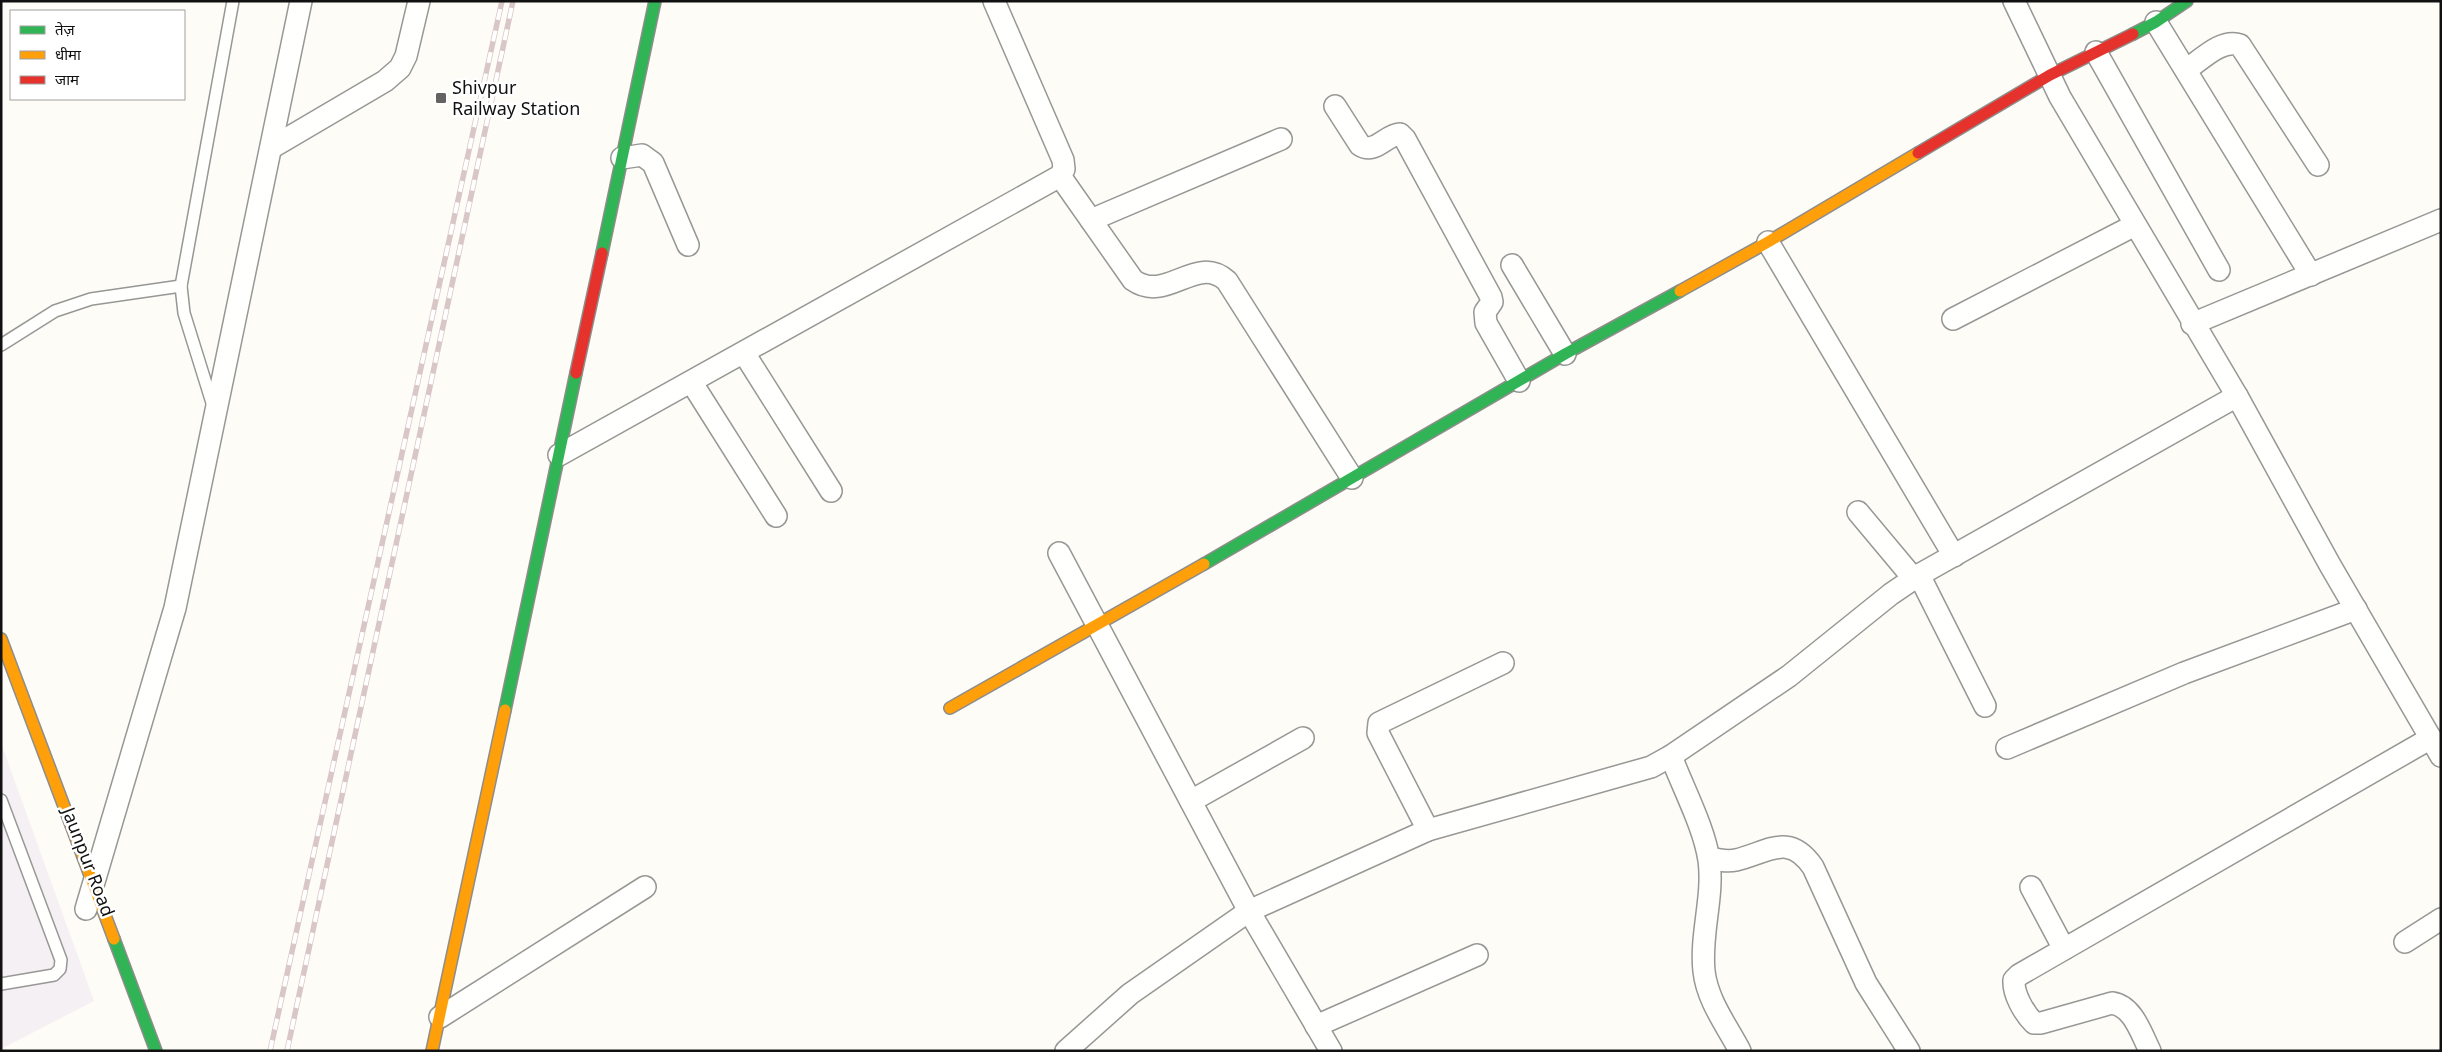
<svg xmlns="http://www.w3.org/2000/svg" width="2442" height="1052" font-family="Georgia,'Noto Sans Devanagari',serif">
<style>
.industrial{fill:#f5f0f3}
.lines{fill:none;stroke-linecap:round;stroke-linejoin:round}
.lane-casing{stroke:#979795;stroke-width:14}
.street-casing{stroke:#979795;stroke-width:24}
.fast-casing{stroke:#8e8d8b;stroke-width:14}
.slow-casing{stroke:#8e8d8b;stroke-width:14}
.jam-casing{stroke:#8e8d8b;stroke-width:14}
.lane{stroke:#fffffe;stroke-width:11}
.street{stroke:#fffffe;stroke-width:21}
.fast{stroke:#30b455;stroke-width:11}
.slow{stroke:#ff9f0a;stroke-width:11}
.jam{stroke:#e5322d;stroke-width:11}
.rail-casing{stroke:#d9c6c7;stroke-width:5.5}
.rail{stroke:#fff;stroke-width:4;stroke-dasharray:11;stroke-linecap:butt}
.poi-dot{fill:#646362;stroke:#fff;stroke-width:2}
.labels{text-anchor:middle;stroke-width:5;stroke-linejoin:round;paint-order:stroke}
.poi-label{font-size:18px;fill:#111;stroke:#fff;text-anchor:start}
.street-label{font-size:18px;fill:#111;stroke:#fff}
</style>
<rect width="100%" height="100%" fill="#fdfcf7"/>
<polygon class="industrial" points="1,743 94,1001 1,1049"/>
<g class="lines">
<g class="lane-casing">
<g id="lane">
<polyline points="1,345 55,311 91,299 181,286"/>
<polyline points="213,406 184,313 181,286 233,1"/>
<polyline points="1,800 61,960 60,969 54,975 1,984"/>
</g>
</g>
<g class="street-casing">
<g id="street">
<polyline points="2014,1 2060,97 2237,396 2330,565 2441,756"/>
<polyline points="2156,22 2311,275"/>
<polyline points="2096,52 2219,270"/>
<path d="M 2186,70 C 2201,60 2222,38 2240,45 L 2318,165"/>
<path d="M 1335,106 L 1360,145 C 1375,155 1385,135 1400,134 L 1405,139 L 1491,297 L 1492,302 L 1485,312 L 1486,323 L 1519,381"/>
<polyline points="271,148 385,81 400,68 406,56 419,1"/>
<polyline points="622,158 642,155 653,163 688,245"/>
<path d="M 1060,176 L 1133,280 C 1167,304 1196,253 1227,281 L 1352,478"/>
<polyline points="1091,220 1281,139"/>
<polyline points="1768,242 1954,556"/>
<polyline points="1512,265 1565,354"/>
<polyline points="1953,319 2135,225"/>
<polyline points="2192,324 2441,220"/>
<polyline points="744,353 831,491"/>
<polyline points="692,383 776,516"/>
<polyline points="559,455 1060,176 1064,169 1063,160 994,1"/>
<polyline points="1858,512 1914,579"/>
<polyline points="1059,553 1249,911 1331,1051"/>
<polyline points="1919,575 1985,706"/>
<polyline points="2007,748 2184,673 2356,609"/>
<path d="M 1671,756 C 1683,788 1704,827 1709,860 C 1714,897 1700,934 1704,971 C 1707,1000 1727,1026 1740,1051"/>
<polyline points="1191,801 1303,738"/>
<polyline points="1428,830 1378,733 1379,723 1503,663"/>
<path d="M 1709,858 C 1718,860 1727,862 1736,860 C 1769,852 1789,832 1813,867 L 1866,983 L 1909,1051"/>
<polyline points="2031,887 2064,949"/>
<polyline points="86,909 175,608 301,1"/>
<polyline points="2405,942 2441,919"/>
<polyline points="440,1017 645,887"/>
<polyline points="1316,1026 1477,955"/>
<polyline points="1066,1051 1130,994 1249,911 1428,830 1651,767 1671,756 1789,676 1891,594 1919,575 2237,396"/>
<path d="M 2150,1051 C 2141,1033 2133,1006 2112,1003 L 2041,1023 L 2034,1023 C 2024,1013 2013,994 2014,980 L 2019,975 L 2431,738"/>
</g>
</g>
<g class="fast-casing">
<g id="fast">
<polyline points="2133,34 2156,22 2187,1"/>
<polyline points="602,253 655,1"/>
<polyline points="1204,564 1565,354 1680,291"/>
<polyline points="505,710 576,373"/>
<polyline points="114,939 156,1051"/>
</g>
</g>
<g class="slow-casing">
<g id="slow">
<polyline points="1680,291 1768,242 1918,153"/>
<polyline points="1,639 114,939"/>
<polyline points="950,708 1204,564"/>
<polyline points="432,1051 505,710"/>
</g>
</g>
<g class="jam-casing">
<g id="jam">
<polyline points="1918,153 2050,75 2133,34"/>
<polyline points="576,373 602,253"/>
</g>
</g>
<use href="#lane" class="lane"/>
<use href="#street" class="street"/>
<use href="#fast" class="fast"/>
<use href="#slow" class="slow"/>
<use href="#jam" class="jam"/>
<g class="rail-casing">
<g id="rail">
<polyline points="270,1051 502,1"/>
<polyline points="287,1051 513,1"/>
</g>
</g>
<use href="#rail" class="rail"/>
</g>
<rect class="poi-dot" x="435" y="92" width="12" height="12" rx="2.5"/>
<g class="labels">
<g class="poi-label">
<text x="452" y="94">Shivpur<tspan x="452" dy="21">Railway Station</tspan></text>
</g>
<g class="street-label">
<text transform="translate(88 862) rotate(69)" y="6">Jaunpur Road</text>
</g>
</g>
<rect width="2442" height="1052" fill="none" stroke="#111111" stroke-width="5"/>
<rect x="10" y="10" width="175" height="90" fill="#ffffff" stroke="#a0a0a0"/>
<rect x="20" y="26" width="25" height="8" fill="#30b455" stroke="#a0a0a0"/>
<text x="55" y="35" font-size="15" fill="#111111">तेज़</text>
<rect x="20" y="51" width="25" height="8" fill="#ff9f0a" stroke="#a0a0a0"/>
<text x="55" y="60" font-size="15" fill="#111111">धीमा</text>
<rect x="20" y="76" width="25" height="8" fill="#e5322d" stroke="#a0a0a0"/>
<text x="55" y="85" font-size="15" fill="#111111">जाम</text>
</svg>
